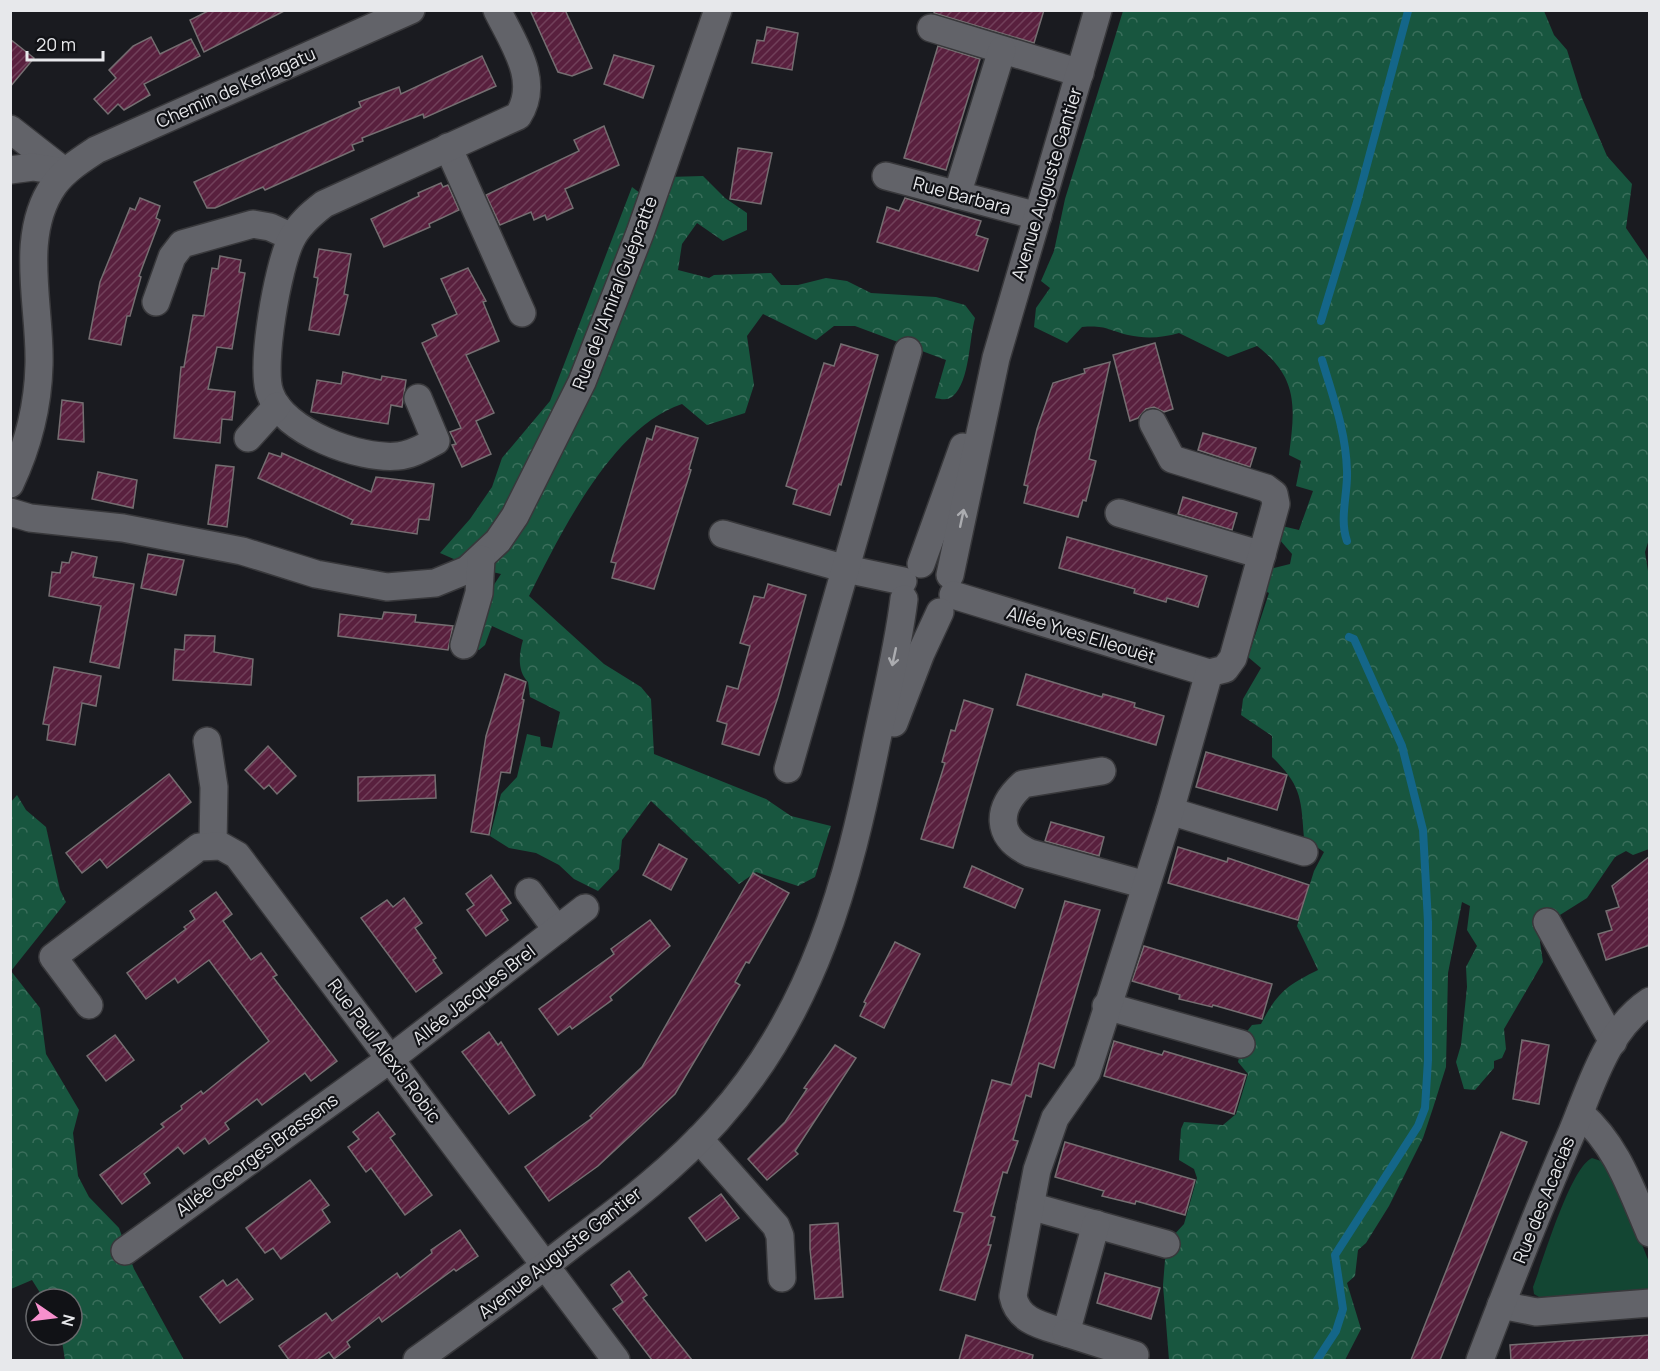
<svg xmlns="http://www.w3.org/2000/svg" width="1660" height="1371" font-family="Manrope,sans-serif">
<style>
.grass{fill:#134633}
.forest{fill:url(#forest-crowns)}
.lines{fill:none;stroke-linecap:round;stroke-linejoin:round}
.stream{stroke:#146689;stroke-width:8}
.building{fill:url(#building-hatch);stroke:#756e71;stroke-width:1.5}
.minor-casing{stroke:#38383b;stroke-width:30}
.minor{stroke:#626369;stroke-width:27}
.oneway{stroke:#abacb0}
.labels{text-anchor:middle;stroke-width:4.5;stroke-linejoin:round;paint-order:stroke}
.street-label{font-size:18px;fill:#e7e8eb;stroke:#111216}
</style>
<defs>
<pattern id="forest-crowns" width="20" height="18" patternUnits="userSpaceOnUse" patternTransform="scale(1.5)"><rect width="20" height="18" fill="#18563f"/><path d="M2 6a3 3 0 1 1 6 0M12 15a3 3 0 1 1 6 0" fill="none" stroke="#3a6e5b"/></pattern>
<pattern id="building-hatch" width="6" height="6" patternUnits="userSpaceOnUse" patternTransform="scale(1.5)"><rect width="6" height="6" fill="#59203e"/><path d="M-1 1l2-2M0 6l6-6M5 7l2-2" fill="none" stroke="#71405a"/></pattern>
</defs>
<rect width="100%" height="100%" fill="#1a1b20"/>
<path class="grass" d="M 1592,1158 L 1604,1162 L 1618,1185 L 1649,1262 L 1649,1291 L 1539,1297 L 1534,1294 L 1533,1287 C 1543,1261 1570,1168 1592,1158 Z"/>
<g class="forest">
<path d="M 1123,11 L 1544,11 L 1554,35 L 1567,50 L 1582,98 L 1607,156 L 1632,184 L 1626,228 L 1650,263 L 1650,536 L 1645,552 L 1650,584 L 1649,849 L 1633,855 L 1626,851 L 1615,857 L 1587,898 L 1544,925 L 1540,942 L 1543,962 L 1504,1029 L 1506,1049 L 1502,1058 L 1494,1061 L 1494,1068 L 1475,1090 L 1464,1089 L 1456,1062 L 1461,1045 L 1467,987 L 1466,967 L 1477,946 L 1467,930 L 1470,906 L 1462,902 L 1448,973 L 1446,1067 L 1433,1108 L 1423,1138 L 1389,1206 L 1366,1243 L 1358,1250 L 1355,1276 L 1347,1283 L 1361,1329 L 1345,1360 L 1169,1360 L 1163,1285 L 1165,1260 L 1172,1237 L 1184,1224 L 1197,1178 L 1194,1169 L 1179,1160 L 1181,1129 L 1184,1122 L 1223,1125 L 1236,1114 L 1248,1074 L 1238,1062 L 1245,1034 L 1252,1025 L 1261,1024 C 1277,993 1287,985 1318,970 L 1297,926 L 1314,871 L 1324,852 L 1304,838 C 1301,799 1302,786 1272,757 L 1272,736 L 1241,715 L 1243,699 L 1261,668 L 1248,657 L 1269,593 L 1263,590 L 1270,569 L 1290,564 L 1292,554 L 1279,539 L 1282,526 L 1299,530 L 1313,491 L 1296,486 L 1301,461 L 1289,455 C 1295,408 1299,378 1257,346 L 1228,357 L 1179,333 C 1161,338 1146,339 1128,335 C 1107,330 1106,325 1082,327 L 1067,343 L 1034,327 L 1036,308 L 1050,288 L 1041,281 L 1054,251 L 1065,199 Z"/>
<path d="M 703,176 L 725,198 L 747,213 L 747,230 L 723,241 L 697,223 L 682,244 L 678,270 L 709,278 L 714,275 L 771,273 L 781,285 L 798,285 L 826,278 L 847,281 L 871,293 L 936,297 L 965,305 L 975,318 C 969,339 970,381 953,396 C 948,401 941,399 935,398 L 946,360 L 855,326 L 834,326 L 816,340 L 763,314 L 747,336 L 754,385 L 745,413 L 707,425 L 682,404 C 612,427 561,533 529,596 L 604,664 L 641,687 L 651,699 L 654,754 L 766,799 L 791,816 L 831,826 L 815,877 L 798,886 L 756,872 L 739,884 L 651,801 L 622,840 L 619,869 L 598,891 L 574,879 L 559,865 L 536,853 L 509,848 L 490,836 L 501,794 L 517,777 L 527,734 L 540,737 L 541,746 L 552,748 L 560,712 L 530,697 L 528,682 C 517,671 519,654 523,640 L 492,626 L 485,645 L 479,650 L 454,642 L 457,616 L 480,606 L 501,574 L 472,567 L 440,553 L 470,519 L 492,487 L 502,458 L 550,401 L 632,187 L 657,206 L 668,177 Z"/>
<polygon points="17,795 26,810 46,827 60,890 66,902 11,971 40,1008 46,1054 79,1110 73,1133 78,1176 89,1197 119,1228 134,1269 184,1360 65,1360 61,1335 72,1335 72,1299 44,1299 32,1280 11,1289 10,803"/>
</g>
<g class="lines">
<g class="stream">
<polyline points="1321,321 1357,202 1408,11"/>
<path d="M 1322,360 C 1333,397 1346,432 1347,471 C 1348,494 1339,518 1347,541"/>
<polyline points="1317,1360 1336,1331 1343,1309 1335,1255 1418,1126 1425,1108 1428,1060 1428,922 1423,830 1402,746 1354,639 1349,637"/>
</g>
</g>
<g class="building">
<polygon points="210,10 286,10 204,52 190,20"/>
<polygon points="530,10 565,10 592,68 572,76 558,72"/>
<polygon points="935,10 1044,10 1034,43 934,13"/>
<polygon points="767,27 798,33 792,70 752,63 757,40 764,41"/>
<polygon points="151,37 160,54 191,39 200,56 144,84 150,95 124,110 118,104 108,114 94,99 116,78 109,70 133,46"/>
<polygon points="10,39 34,58 10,87"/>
<polygon points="938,46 980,59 946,170 904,158"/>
<polygon points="614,55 654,66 643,98 604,84"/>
<polygon points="482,56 496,86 424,118 423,114 362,138 363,141 352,145 354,150 265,190 263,187 215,208 207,208 194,182 361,107 359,102 399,87 401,94"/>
<polygon points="604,126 619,165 565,189 573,208 547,220 545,215 534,220 531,212 500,225 486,195 579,151 574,140"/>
<polygon points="738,148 772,153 761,204 730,199"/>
<polygon points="441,183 443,187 448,185 459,210 429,224 430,227 384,247 371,219 419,196 418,193"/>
<polygon points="140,198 160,206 156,218 160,220 139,276 141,277 130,316 127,316 121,345 89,339 100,282 130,208 135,210"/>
<polygon points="905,198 981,221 976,235 988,239 978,271 877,242 887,207 899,211"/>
<polygon points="319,249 351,254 344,294 348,295 339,335 309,330 318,278 314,277"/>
<polygon points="220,256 241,260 239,272 245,273 232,349 217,347 208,389 235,392 232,420 222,419 220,443 174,438 181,367 184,367 193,315 204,316 212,268 218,269"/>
<polygon points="468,268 486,301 483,302 499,341 466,355 494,413 476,421 491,454 462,467 452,445 456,444 450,432 461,428 422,343 437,336 432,325 457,314 441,279"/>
<polygon points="1155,343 1173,409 1164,412 1154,407 1146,409 1138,418 1130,421 1113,355"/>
<polygon points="841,344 878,355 841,485 839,484 830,515 793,504 797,490 786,486 824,363 834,366"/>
<polygon points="1110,362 1089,459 1096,461 1086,501 1083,500 1078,517 1024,503 1028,486 1024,485 1037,429 1053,383 1085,373 1084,369"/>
<polygon points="343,372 381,380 382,376 406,380 402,407 391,405 388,424 311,412 317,380 341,384"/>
<polygon points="62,400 83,403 84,442 58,439"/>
<polygon points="656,426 698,438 689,469 691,470 654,589 612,578 616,563 611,562 647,438 652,440"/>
<polygon points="1203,433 1256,448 1250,467 1198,450"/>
<polygon points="269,453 281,457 282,453 371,492 376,477 434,484 429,520 419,519 417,534 351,524 353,520 258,478"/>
<polygon points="216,465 234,467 227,527 208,524"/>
<polygon points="98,472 137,480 133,508 92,499"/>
<polygon points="1183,497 1237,513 1232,530 1178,514"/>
<polygon points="1067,537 1207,576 1198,607 1167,598 1166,602 1134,593 1135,589 1059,568"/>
<polygon points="72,552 97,557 93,577 134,584 119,668 90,662 101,606 49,596 52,572 60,573 62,562 69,563"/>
<polygon points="148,554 184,560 176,595 141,588"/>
<polygon points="768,584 806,595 778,697 759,755 722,744 727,724 717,721 727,686 738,689 750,646 740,643 754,596 764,598"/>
<polygon points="384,612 416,615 415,622 453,626 448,650 338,636 340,614 382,619"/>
<polygon points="185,635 215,636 214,652 253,659 251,685 173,680 175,649 184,650"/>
<polygon points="54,667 101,676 96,706 82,703 75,745 47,740 49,725 43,724"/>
<polygon points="505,674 526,682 522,699 524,700 510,773 501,772 489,835 471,832 486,736"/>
<polygon points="1026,674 1102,697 1103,694 1135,703 1134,707 1164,716 1156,745 1017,705"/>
<polygon points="964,700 993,709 953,848 921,839 945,763 942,762 951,730 955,731"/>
<polygon points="268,746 296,776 277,794 269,785 264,789 245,770"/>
<polygon points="1206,752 1287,775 1277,810 1196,787"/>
<polygon points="169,774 191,802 107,868 100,859 82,873 66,853"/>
<polygon points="435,775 436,798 358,801 358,777"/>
<polygon points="1051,822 1104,837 1099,856 1045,841"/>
<polygon points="659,844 687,859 671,890 643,875"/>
<polygon points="1178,847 1227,862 1228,858 1309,885 1298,920 1168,883"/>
<polygon points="1650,856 1650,945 1606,960 1598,934 1612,930 1606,911 1619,907 1612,886"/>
<polygon points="972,866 1023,889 1015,908 964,887"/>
<polygon points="753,873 789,893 749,963 746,962 735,982 740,985 675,1094 598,1166 549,1201 525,1167 592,1118 590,1116 642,1067"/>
<polygon points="491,875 511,903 501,910 508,920 486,936 467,910 474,905 466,894"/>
<polygon points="216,892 232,914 223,921 251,960 261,953 277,975 273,977 337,1061 311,1081 305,1073 262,1105 257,1099 225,1123 229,1129 209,1144 205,1138 184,1154 178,1147 144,1174 150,1183 122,1204 100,1175 164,1127 161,1124 182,1109 181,1106 201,1091 203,1094 269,1041 209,960 178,983 175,978 146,999 127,973 186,929 184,927 195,919 190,911"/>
<polygon points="404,898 422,923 415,928 436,958 433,960 442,973 416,992 361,918 387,900 393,907"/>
<polygon points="1065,901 1100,910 1054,1068 1039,1063 1031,1097 1026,1095 1013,1140 1018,1141 1007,1173 1003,1172 991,1216 995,1217 988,1245 991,1245 975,1300 940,1290 963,1213 954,1211 992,1080 1011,1085"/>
<polygon points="650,920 670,946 610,997 612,1000 572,1029 570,1026 558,1035 539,1009 614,954 611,949"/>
<polygon points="895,942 920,954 884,1028 860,1016 866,1003 864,1002"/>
<polygon points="1144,946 1272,984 1262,1019 1213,1005 1212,1007 1179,999 1180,995 1132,981"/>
<polygon points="489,1032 498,1045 501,1042 535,1095 509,1114 462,1052"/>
<polygon points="115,1035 134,1060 106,1081 87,1056"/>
<polygon points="1522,1040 1549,1045 1539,1104 1513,1099"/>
<polygon points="1114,1041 1162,1055 1164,1051 1246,1075 1234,1114 1104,1076"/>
<polygon points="835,1045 856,1058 795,1151 798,1154 767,1180 748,1159 785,1122 807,1089 804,1088"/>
<polygon points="378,1112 395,1134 390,1138 432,1195 405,1215 371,1168 366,1172 348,1147 359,1139 353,1132"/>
<polygon points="1501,1132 1527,1142 1440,1360 1411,1360"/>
<polygon points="1065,1142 1195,1180 1185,1215 1136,1201 1135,1204 1102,1196 1104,1191 1055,1177"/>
<polygon points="310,1180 329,1205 322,1210 330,1222 281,1259 273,1248 265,1253 246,1228"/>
<polygon points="721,1194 739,1218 706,1241 689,1218"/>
<polygon points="838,1223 843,1297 815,1299 810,1249 810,1225"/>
<polygon points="460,1230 478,1256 456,1271 454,1269 382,1322 379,1317 347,1342 350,1347 334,1359 329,1352 317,1360 289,1360 279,1346 326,1313 332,1321 397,1273 400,1278 432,1253 431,1250"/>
<polygon points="629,1271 647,1295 643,1298 692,1360 652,1360 613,1309 623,1302 611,1285"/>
<polygon points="1105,1273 1160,1288 1151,1319 1097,1303"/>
<polygon points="237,1279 253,1299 220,1323 200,1297 223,1280 227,1286"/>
<polygon points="966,1335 1033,1355 1032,1360 959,1360"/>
<polygon points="1650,1335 1650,1360 1511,1360 1510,1345"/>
</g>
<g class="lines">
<g class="minor-casing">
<g id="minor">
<polyline points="931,28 1080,73"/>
<polyline points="10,129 65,172"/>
<polyline points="448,147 522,313"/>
<polyline points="10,170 33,167 64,172"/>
<polyline points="886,176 1038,216"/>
<polyline points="957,195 1002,50"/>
<polyline points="156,302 172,257 182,244 253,224 270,227 292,237"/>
<path d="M 418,398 L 436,441 C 424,447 412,455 398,456 C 360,460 283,432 270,393 C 260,366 278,266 291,240 C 298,225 311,214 324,204 L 518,116 C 541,81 513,43 497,10"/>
<polyline points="248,438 277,406"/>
<path d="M 10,484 C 28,446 38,407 39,365 C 41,307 18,236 54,185 C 65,170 81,160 96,150 L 411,10"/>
<polyline points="10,512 30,518 123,528 242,551 316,574 387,587 435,583 467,570 498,541 515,516 582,382 640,233 718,10"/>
<polyline points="1119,513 1262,555"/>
<polyline points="723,534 846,569 903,581"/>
<polyline points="921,564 963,447"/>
<polyline points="950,575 996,358 1098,10"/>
<polyline points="953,595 1209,673"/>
<polyline points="464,645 479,593 481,559"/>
<polyline points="894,723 921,653 940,612"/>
<polyline points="207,741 214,787 213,844"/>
<polyline points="788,769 908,351"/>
<path d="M 1102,771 L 1023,784 C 996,808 995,837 1030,853 L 1146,885"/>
<polyline points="1170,811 1304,852"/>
<polyline points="529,892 557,930"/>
<polyline points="1547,922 1613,1042"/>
<polyline points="89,1005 53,957 199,847 221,846 237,855 616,1360"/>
<polyline points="1106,1006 1241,1044"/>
<path d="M 1580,1113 C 1618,1147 1630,1187 1650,1233"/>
<polyline points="699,1139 776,1226 780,1236 782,1278"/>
<polyline points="1030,1206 1166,1244"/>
<path d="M 1096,1224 L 1066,1333 C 1044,1326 1018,1322 1013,1296 L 1037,1170 L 1055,1118 L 1087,1072 L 1170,811 L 1209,673 L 1225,669 L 1233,658 L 1276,504 L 1274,494 L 1266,488 L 1172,459 L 1153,423"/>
<polyline points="125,1251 390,1059 585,908"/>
<polyline points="1501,1305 1536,1312 1650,1303"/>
<polyline points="1066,1333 1135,1355"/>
<path d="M 417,1360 C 471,1321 525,1282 577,1241 C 627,1204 676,1166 717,1120 C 814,1012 848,882 876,744 C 886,696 898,648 904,599"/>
<path d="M 1480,1360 C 1509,1284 1539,1207 1572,1132 C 1591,1087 1606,1030 1650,1001"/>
</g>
</g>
<use href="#minor" class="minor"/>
</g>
<defs><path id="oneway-shaft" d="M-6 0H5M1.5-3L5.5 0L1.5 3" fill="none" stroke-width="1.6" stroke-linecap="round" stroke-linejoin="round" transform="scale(1.5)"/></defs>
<g class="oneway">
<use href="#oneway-shaft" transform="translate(962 518) rotate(-78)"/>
<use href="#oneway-shaft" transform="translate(894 657) rotate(102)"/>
</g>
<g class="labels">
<g class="street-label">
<text transform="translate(236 88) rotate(-24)" y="6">Chemin de Kerlagatu</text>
<text transform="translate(1047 184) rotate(-73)" y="6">Avenue Auguste Gantier</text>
<text transform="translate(962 196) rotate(15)" y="6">Rue Barbara</text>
<text transform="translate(615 293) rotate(-69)" y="6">Rue de l'Amiral Guépratte</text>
<text transform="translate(1081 635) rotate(17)" y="6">Allée Yves Elleouët</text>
<text transform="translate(474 995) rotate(-38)" y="6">Allée Jacques Brel</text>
<text transform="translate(384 1051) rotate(53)" y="6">Rue Paul Alexis Robic</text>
<text transform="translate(257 1155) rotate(-36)" y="6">Allée Georges Brassens</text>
<text transform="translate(1544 1200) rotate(-68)" y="6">Rue des Acacias</text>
<text transform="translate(560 1253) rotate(-38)" y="6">Avenue Auguste Gantier</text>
</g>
</g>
<rect width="1660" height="1371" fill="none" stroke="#e7e8eb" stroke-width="24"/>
<g transform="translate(54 1317) rotate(104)"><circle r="28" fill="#111216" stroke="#67686b" stroke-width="1.5"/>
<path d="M0-4.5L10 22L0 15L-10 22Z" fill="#f790cd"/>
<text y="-9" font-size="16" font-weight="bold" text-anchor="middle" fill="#e7e8eb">N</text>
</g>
<path d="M27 51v9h76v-9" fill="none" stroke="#e7e8eb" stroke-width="3"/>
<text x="36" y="51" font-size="18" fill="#e7e8eb" stroke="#111216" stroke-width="4.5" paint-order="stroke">20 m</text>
</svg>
